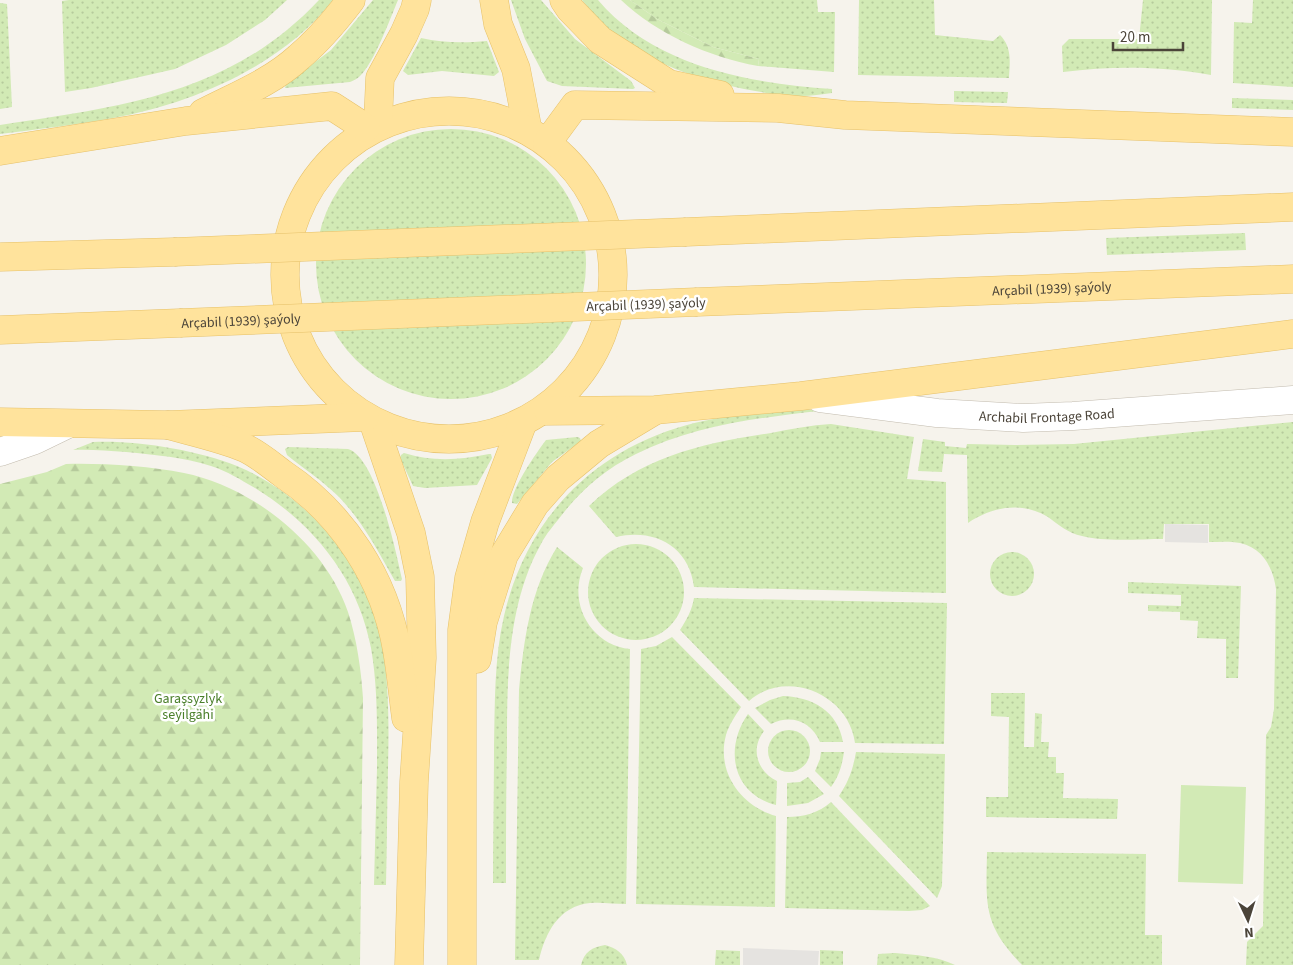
<svg xmlns="http://www.w3.org/2000/svg" width="1293" height="965" font-family="'Source Sans 3',sans-serif">
<style>
.grass{fill:url(#grass-dots)}
.forest{fill:url(#forest-firs)}
.pitch{fill:#d2eab5}
.parking{fill:#e5e3e0}
.lines{fill:none;stroke-linecap:round;stroke-linejoin:round}
.minor-casing{stroke:#c2bbae;stroke-width:29}
.major-casing{stroke:#e6c16a;stroke-width:29}
.minor{stroke:#fff;stroke-width:28}
.major{stroke:#ffe39c;stroke-width:28}
.major-bridge-casing{stroke:#e6c16a;stroke-width:29;stroke-linecap:butt}
.major-bridge{stroke:#ffe39c;stroke-width:28}
.labels{text-anchor:middle;stroke-width:5;stroke-linejoin:round;paint-order:stroke}
.street-label{font-size:14px;fill:#4b4439;stroke:#fff}
.park-label{font-size:14px;fill:#4a7f2a;stroke:#fff}
</style>
<defs>
<pattern id="grass-dots" width="8" height="8" patternUnits="userSpaceOnUse" patternTransform="scale(1.25)"><rect width="8" height="8" fill="#d2eab5"/><path d="M2 2h.1M6 6h.1" fill="none" stroke="#b6ca9c" stroke-width="1.8" stroke-linecap="round"/></pattern>
<pattern id="forest-firs" width="22" height="20" patternUnits="userSpaceOnUse" patternTransform="scale(1.25)"><rect width="22" height="20" fill="#d2eab5"/><path d="M5 1l3.5 6h-7zM16 11l3.5 6h-7z" fill="#b6ca9c"/></pattern>
</defs>
<rect width="100%" height="100%" fill="#f6f3ec"/>
<g class="grass">
<polygon points="69,0 287,0 265,20 226,45 175,69 91,88 65,92 62,1"/>
<path d="M 319,0 L 333,0 C 283,65 192,104 113,118 C 76,125 38,129 0,134 L 0,125 C 121,107 231,94 319,0 Z"/>
<path d="M 373,0 L 398,0 C 390,19 374,63 360,76 C 357,79 354,80 350,82 L 285,88 L 286,84 L 331,50 Z"/>
<polygon points="511,0 541,0 575,39 631,81 635,88 633,89 562,86 547,81 525,39"/>
<path d="M 582,0 L 598,0 C 655,67 749,83 832,89 L 832,93 C 822,94 811,96 801,96 C 782,97 763,92 744,89 C 697,79 652,64 614,33 C 602,24 592,12 582,0 Z"/>
<polygon points="630,0 817,0 818,12 835,12 834,72 758,66 759,59 713,47 657,19"/>
<path d="M 859,0 L 934,0 L 935,35 L 993,41 L 1000,35 C 1012,47 1010,62 1009,78 L 858,75 Z"/>
<path d="M 1143,0 L 1212,0 L 1211,75 C 1161,66 1113,66 1063,72 L 1062,46 L 1069,39 L 1139,39 Z"/>
<polygon points="1253,0 1293,0 1293,87 1233,83 1234,22 1252,23"/>
<polygon points="0,3 7,4 12,107 0,109"/>
<path d="M 421,38 C 443,43 464,43 487,41 L 499,72 L 494,76 L 442,71 L 408,75 L 403,71 Z"/>
<polygon points="954,91 1008,92 1007,103 954,102"/>
<polygon points="1232,98 1293,100 1293,110 1232,108"/>
<circle cx="451" cy="264" r="135"/>
<polygon points="1245,233 1246,250 1107,255 1106,238"/>
<path d="M 799,408 L 819,411 C 756,418 693,426 636,454 C 605,469 581,490 561,516 C 554,525 546,534 541,544 C 507,605 507,679 507,747 C 506,792 506,838 506,883 L 493,883 C 493,838 494,793 494,747 C 495,704 494,659 504,616 C 526,520 592,451 687,425 C 724,415 762,412 799,408 Z"/>
<path d="M 1293,422 L 1293,965 L 1246,965 L 1247,942 L 1263,926 L 1266,735 L 1271,727 L 1274,709 L 1276,589 C 1273,568 1263,548 1240,543 C 1230,541 1219,542 1209,542 L 1209,524 L 1164,524 L 1163,539 C 1140,539 1103,542 1082,536 C 1068,533 1059,525 1048,517 C 1022,501 991,507 968,523 L 967,455 L 944,454 L 942,472 L 918,471 L 923,439 L 945,442 L 945,446 L 966,448 L 967,444 L 1015,445 L 1074,444 Z"/>
<path d="M 831,424 L 914,437 L 907,479 L 946,482 L 946,593 L 694,587 C 689,546 654,528 616,537 L 589,506 C 640,457 703,443 771,433 C 791,429 811,425 831,424 Z"/>
<path d="M 577,437 L 580,438 L 581,441 L 552,462 L 517,504 L 512,503 C 511,489 537,452 546,440 Z"/>
<path d="M 93,442 C 137,440 197,450 237,466 C 311,497 369,569 383,648 C 389,688 389,728 388,768 C 387,807 387,846 386,885 L 374,885 C 375,846 376,807 377,768 C 377,728 378,688 371,648 C 358,579 314,524 255,488 C 241,480 227,471 211,466 C 184,457 155,455 126,452 C 108,451 90,449 73,450 Z"/>
<path d="M 288,447 L 348,449 C 376,457 396,552 402,579 L 401,581 L 395,581 C 378,551 363,522 339,497 C 323,481 304,469 287,455 L 285,449 Z"/>
<path d="M 404,453 C 432,462 461,460 489,454 L 491,454 L 492,458 L 477,485 L 425,488 L 413,486 L 400,458 L 401,455 Z"/>
<circle cx="636" cy="592" r="48"/>
<path d="M 557,547 L 583,568 C 568,604 591,645 630,649 L 626,904 C 614,904 602,902 590,903 C 559,906 545,933 539,960 L 515,960 L 519,690 C 524,640 530,590 557,547 Z"/>
<circle cx="1012" cy="574" r="22"/>
<polygon points="1128,582 1241,586 1238,678 1226,678 1226,639 1197,638 1198,621 1180,620 1180,612 1148,611 1148,605 1181,606 1181,595 1128,593"/>
<path d="M 694,598 L 947,603 L 944,744 L 855,743 C 849,694 786,668 749,701 L 680,630 C 687,619 692,610 694,598 Z"/>
<path d="M 672,637 L 741,707 C 735,716 729,725 726,735 C 716,772 741,806 776,816 L 775,907 L 636,904 L 641,649 L 656,646 Z"/>
<polygon points="991,693 1025,693 1024,747 1034,747 1035,713 1042,714 1041,742 1049,742 1048,757 1056,757 1056,773 1064,773 1063,798 1118,799 1117,819 986,817 986,797 1008,797 1009,717 991,716"/>
<path d="M 783,696 C 812,697 838,711 843,742 L 820,742 C 811,721 791,714 771,724 L 755,708 L 770,700 Z"/>
<path d="M 748,714 L 764,731 C 750,749 757,771 777,781 L 776,805 C 732,794 724,748 748,714 Z"/>
<circle cx="789" cy="751" r="21"/>
<path d="M 821,752 L 844,752 C 842,766 839,776 831,787 L 815,771 L 820,759 Z"/>
<path d="M 856,752 L 945,754 L 942,886 L 937,898 L 839,796 C 849,781 853,769 856,752 Z"/>
<polygon points="808,777 824,794 808,803 787,806 787,783 800,782"/>
<path d="M 831,802 L 930,906 L 922,910 L 909,911 L 785,908 L 787,817 C 803,817 819,813 831,802 Z"/>
<path d="M 987,852 L 1146,854 L 1145,935 L 1162,935 L 1162,965 L 1022,965 C 983,924 986,906 987,852 Z"/>
<path d="M 605,945 C 616,948 624,953 627,965 L 581,965 C 584,952 592,947 605,945 Z"/>
<polygon points="716,950 740,951 740,965 715,965"/>
<polygon points="820,950 843,951 843,965 820,965"/>
<path d="M 895,953 C 916,955 936,956 955,965 L 877,965 L 878,954 Z"/>
</g>
<g class="forest">
<path d="M 621,0 L 630,0 L 657,19 L 713,47 L 759,59 L 758,66 C 709,57 657,34 621,0 Z"/>
<path d="M 66,464 C 101,463 149,466 184,473 C 253,487 325,544 348,612 C 357,640 361,669 363,698 L 360,965 L 0,965 L 0,484 L 47,472 Z"/>
</g>
<polygon class="pitch" points="1181,785 1246,787 1243,884 1178,882"/>
<g class="parking">
<polygon points="1165,524 1208,525 1208,543 1165,542"/>
<polygon points="743,948 819,951 818,965 743,965"/>
</g>
<g class="lines">
<g class="minor-casing">
<g id="minor">
<path id="s1" d="M 820,398 L 937,413 L 1023,418 L 1073,416 L 1293,400"/>
<polyline points="0,452 35,440 68,424"/>
</g>
</g>
<g class="major-casing">
<g id="major">
<polyline points="494,0 498,24 516,69 528,131"/>
<polyline points="564,0 570,9 600,40 669,84 720,95"/>
<circle cx="449" cy="275" r="164"/>
<path d="M 203,113 C 236,96 272,82 299,57 C 319,40 335,21 351,0"/>
<polyline points="378,121 380,78 404,34 415,9 417,0"/>
<polyline points="547,143 575,105 778,108 845,115 1293,132"/>
<polyline points="0,151 186,121 332,106 366,128"/>
<polyline points="686,232 1293,207"/>
<polyline points="0,257 174,252"/>
<path id="s2" d="M 697,302 L 1293,279"/>
<polyline points="0,330 180,323"/>
<polyline points="543,411 655,410 801,396 1293,334"/>
<polyline points="373,421 411,533 420,577 422,658 414,782 409,965"/>
<polyline points="0,422 168,425 365,417"/>
<path d="M 168,425 C 193,432 221,438 245,448 C 258,454 271,465 283,474 C 343,514 385,579 397,650 C 401,673 403,696 406,718"/>
<polyline points="477,659 483,622 504,555 535,504 558,478 599,444 654,411"/>
<polyline points="462,965 462,630 469,578 485,522 523,422"/>
</g>
</g>
<use href="#minor" class="minor"/>
<use href="#major" class="major"/>
<g class="major-bridge-casing">
<g id="major-bridge">
<polyline points="174,252 686,232"/>
<path id="s3" d="M 180,323 L 697,302"/>
</g>
</g>
<use href="#major-bridge" class="major-bridge"/>
</g>
<g class="labels">
<g class="street-label">
<text dy="5" stroke="none"><textPath href="#s2" startOffset="355">Arçabil (1939) şaýoly</textPath></text>
<text transform="translate(646 304) rotate(-2)" y="5">Arçabil (1939) şaýoly</text>
<text dy="5" stroke="none"><textPath href="#s3" startOffset="61">Arçabil (1939) şaýoly</textPath></text>
<text dy="5" stroke="none"><textPath href="#s1" startOffset="228">Archabil Frontage Road</textPath></text>
</g>
<g class="park-label">
<text x="188" y="703">Garaşsyzlyk<tspan x="188" dy="16">seýilgähi</tspan></text>
</g>
</g>
<g transform="translate(1248 920) rotate(176)" stroke="#ffffff" stroke-width="4" paint-order="stroke">
<path d="M0-4L9 19L0 12L-9 19Z" fill="#4b4439"/>
<text y="-8" font-size="14" font-weight="bold" text-anchor="middle" fill="#4b4439">N</text>
</g>
<path d="M1113 42v8h70v-8" fill="none" stroke="#4b4439" stroke-width="2.5"/>
<text x="1120" y="42" font-size="15" fill="#4b4439" stroke="#ffffff" stroke-width="4" paint-order="stroke">20 m</text>
</svg>
